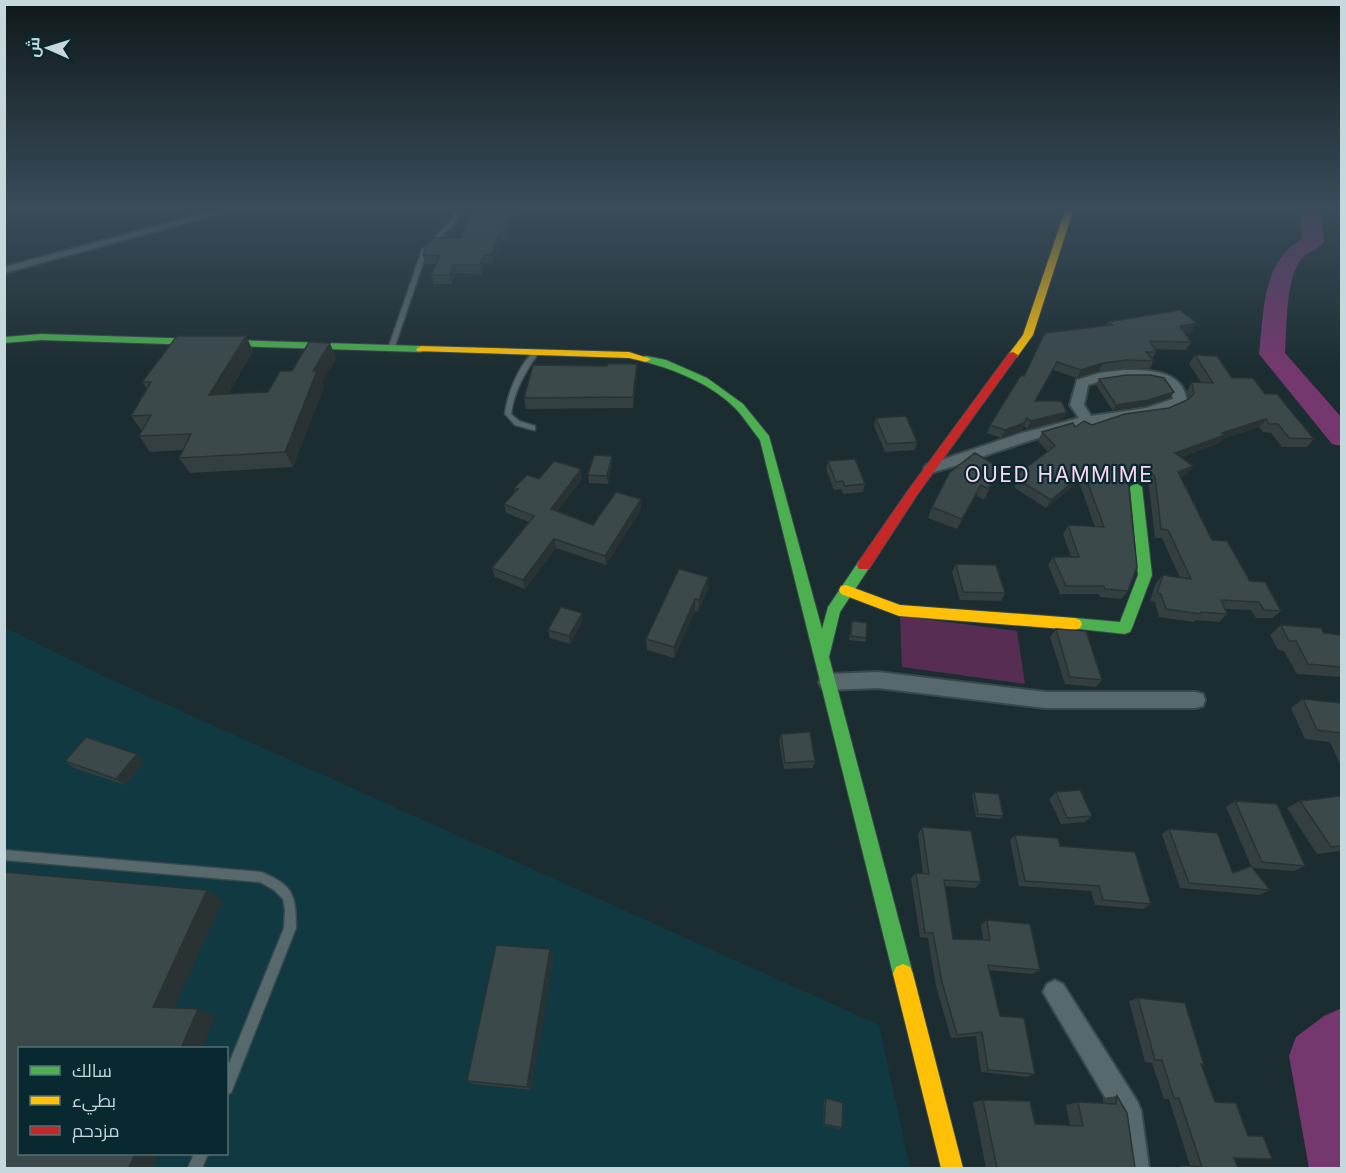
<svg xmlns="http://www.w3.org/2000/svg" width="1346" height="1173" font-family="Inter,Cairo,sans-serif">
<style>
.built{fill:#103941;fill-rule:evenodd}
.green{fill:#582d54}
.lines{fill:none;stroke-linecap:round;stroke-linejoin:round}
.river{fill:#75386e;fill-rule:evenodd}
.lane-casing{stroke:#39484b;stroke-width:3}
.street-casing{stroke:#39484b;stroke-width:4}
.fast-casing{stroke:#39484b;stroke-width:2}
.slow-casing{stroke:#39484b;stroke-width:2}
.jam-casing{stroke:#39484b;stroke-width:2}
.lane{fill:#58696d;fill-rule:evenodd}
.street{fill:#58696d;fill-rule:evenodd}
.fast{fill:#4caf50;fill-rule:evenodd}
.slow{fill:#ffc107;fill-rule:evenodd}
.jam{fill:#c62828;fill-rule:evenodd}
.wall{fill:#333f40}
.shaded-wall{fill:#293334}
.building{fill:#3b494b;stroke:#293334;stroke-width:1.5}
.labels{text-anchor:middle;stroke-width:4.5;stroke-linejoin:round;paint-order:stroke}
.quarter-label{font-size:21px;letter-spacing:1.5px;fill:#fdd5f4;stroke:#08292f}
</style>
<rect width="100%" height="100%" fill="#1c2d31"/>
<path class="built" d="M 4,627 L 101,675 L 879,1025 L 910,1168 L 5,1168 ZM 20,1048 L 226,1048 L 226,1154 L 20,1154 Z"/>
<polygon class="green" points="900,616 1017,631 1025,684 902,667"/>
<g class="lines">
<g class="river">
<path d="M 1300,208 L 1320,208 L 1324,242 C 1319,249 1311,250 1304,256 C 1285,274 1287,327 1285,353 L 1342,418 L 1342,446 L 1332,444 L 1259,354 C 1264,313 1261,262 1302,239 Z"/>
<polygon points="1342,1008 1342,1168 1309,1168 1289,1056 1296,1037 1324,1016"/>
</g>
<g class="lane-casing">
<g id="lane">
<polygon points="458,208 462,208 453,225 427,251 394,349 391,351 389,350 388,349 422,250 449,223"/>
<path d="M 536,350 L 539,352 C 526,371 514,390 511,414 L 519,421 L 535,426 L 535,430 L 533,430 L 515,425 L 505,414 C 507,394 520,362 536,350 Z"/>
<path d="M 4,850 L 261,872 C 293,885 296,894 296,928 L 231,1093 L 226,1094 L 226,1071 L 284,928 L 285,909 L 283,899 L 274,890 L 260,882 L 4,860 Z"/>
<polygon points="194,1154 208,1154 202,1168 188,1168"/>
</g>
</g>
<g class="street-casing">
<g id="street">
<polygon points="225,208 240,208 4,273 4,267"/>
<path d="M 1124,370 C 1150,370 1183,370 1187,401 C 1173,417 1132,419 1112,421 C 1049,429 992,456 931,473 L 924,468 L 926,465 L 1022,433 L 1079,418 L 1070,405 L 1077,380 L 1099,373 ZM 1124,378 C 1143,377 1171,375 1173,399 L 1146,408 L 1091,416 L 1084,405 L 1088,385 L 1100,381 Z"/>
<polygon points="878,672 1046,692 1196,692 1203,694 1205,700 1203,706 1196,708 1046,708 878,688 828,690 822,688 819,682 822,676 828,674"/>
<polygon points="1055,980 1063,984 1137,1101 1141,1110 1149,1168 1123,1168 1115,1114 1043,992 1047,984"/>
</g>
</g>
<g class="fast-casing">
<g id="fast">
<polygon points="41,334 421,346 426,349 421,352 41,340 4,343 4,337"/>
<path d="M 646,356 L 666,360 L 707,378 L 743,404 L 769,436 L 822,629 L 828,607 L 859,561 L 869,561 L 871,565 L 840,612 L 829,657 L 913,974 L 910,981 L 903,984 L 896,981 L 893,974 L 760,440 C 752,430 745,419 737,410 C 714,385 674,369 642,361 L 642,357 Z"/>
<polygon points="1136,483 1142,487 1152,575 1132,628 1130,632 1125,634 1070,628 1068,624 1070,620 1075,618 1120,622 1138,575 1130,487"/>
</g>
</g>
<g class="slow-casing">
<g id="slow">
<polygon points="1066,208 1074,208 1033,335 1017,357 1009,357 1008,355 1023,335"/>
<polygon points="421,346 629,352 651,359 646,362 629,358 417,351 416,349"/>
<polygon points="846,585 900,605 1075,618 1080,620 1082,624 1080,628 1075,630 899,616 841,594 839,590 841,586"/>
<polygon points="903,964 910,967 913,974 963,1168 941,1168 893,974 896,967"/>
</g>
</g>
<g class="jam-casing">
<polygon id="jam" points="1013,352 1018,355 917,495 869,569 859,569 857,565 859,561 909,489 1009,353"/>
</g>
<use href="#lane" class="lane"/>
<use href="#street" class="street"/>
<use href="#fast" class="fast"/>
<use href="#slow" class="slow"/>
<use href="#jam" class="jam"/>
</g>
<g class="wall">
<polygon points="472,208 525,208 520,216 514,216 507,241 501,241 493,263 485,263 481,274 456,273 452,284 434,284 431,275 436,264 425,264 423,255 461,238"/>
<polygon points="1108,322 1197,323 1192,331 1185,333 1191,342 1186,350 1154,349 1156,352 1152,359 1154,361 1149,369 1124,368 1099,371 1077,378 1053,370 1036,401 1063,420 1027,429 1024,426 1021,431 1001,438 987,433 990,425 1024,376 1106,326"/>
<polygon points="246,336 253,351 228,394 268,392 292,371 336,358 322,382 324,386 293,467 190,473 179,458 183,450 150,452 139,436 142,431 131,416 147,389 142,382"/>
<polygon points="1195,355 1232,378 1265,394 1314,439 1307,447 1282,447 1271,433 1263,432 1259,427 1222,439 1219,443 1181,457 1193,466 1187,474 1180,477 1212,540 1250,581 1281,611 1272,618 1256,618 1251,610 1225,609 1227,614 1219,622 1196,620 1194,622 1159,617 1155,602 1150,601 1156,583 1163,575 1180,578 1162,538 1155,538 1149,486 1145,480 1137,478 1128,480 1128,591 1121,599 1100,597 1099,594 1060,594 1048,565 1053,557 1071,557 1063,534 1068,525 1095,527 1079,482 1046,508 1015,488 1015,481 1019,473 1048,452 1038,441 1042,432 1092,425 1169,408 1188,399 1187,391 1192,382 1202,383 1189,364"/>
<polygon points="637,375 633,408 526,409 524,398"/>
<polygon points="1099,379 1170,398 1145,406 1113,411 1096,385"/>
<polygon points="876,418 917,442 915,450 885,452 874,426"/>
<polygon points="612,456 612,465 608,484 589,483 588,475"/>
<polygon points="828,461 865,484 863,492 843,494 841,489 834,490 826,469"/>
<polygon points="1000,468 984,500 976,495 957,529 928,518 932,507"/>
<polygon points="539,479 582,479 557,511 593,525 641,509 606,565 556,548 525,589 495,577 492,568 529,522 506,513 504,504 515,492 514,488"/>
<polygon points="956,564 1005,593 1001,601 960,600 952,572"/>
<polygon points="708,589 698,612 695,611 674,658 647,650 646,639"/>
<polygon points="583,621 570,644 550,638 548,630"/>
<polygon points="852,621 866,638 865,642 849,640"/>
<polygon points="1281,625 1324,633 1341,635 1341,677 1297,674 1284,651 1278,650 1270,635"/>
<polygon points="1056,629 1102,680 1096,687 1065,684 1050,637"/>
<polygon points="1303,699 1341,703 1341,766 1330,742 1305,739 1291,708"/>
<polygon points="781,734 815,761 813,768 784,769 779,740"/>
<polygon points="65,761 145,761 125,785 74,768"/>
<polygon points="974,792 1003,816 1000,819 976,817 972,795"/>
<polygon points="1056,792 1092,816 1085,822 1061,824 1049,799"/>
<polygon points="1341,796 1341,851 1317,854 1287,808 1300,801"/>
<polygon points="1235,801 1305,866 1294,871 1252,868 1270,890 1260,895 1180,888 1162,834 1169,829 1233,873 1251,866 1226,807"/>
<polygon points="922,827 981,882 975,888 945,886 953,939 983,939 981,925 987,920 1040,970 1032,974 989,970 1000,1016 1035,1074 1027,1077 981,1072 976,1036 951,1038 936,986 928,938 920,937 911,878 916,873 923,873 918,834"/>
<polygon points="1015,835 1060,846 1151,904 1143,909 1095,905 1091,891 1019,886 1010,840"/>
<polygon points="550,949 554,956 531,1090 473,1084 467,1081"/>
<polygon points="1138,998 1204,1065 1201,1065 1215,1102 1272,1159 1234,1159 1238,1168 1181,1168 1180,1166 1190,1166 1169,1099 1164,1099 1152,1063 1145,1062 1129,1001"/>
<polygon points="1117,1096 1135,1168 1139,1168 986,1168 973,1102 983,1100 1035,1124 1070,1125 1066,1105 1078,1102 1103,1103 1103,1098"/>
<polygon points="826,1098 842,1128 840,1129 823,1125 824,1099"/>
</g>
<g class="shaded-wall">
<polygon points="513,208 514,216 507,241 505,232"/>
<polygon points="519,208 525,208 520,216"/>
<polygon points="500,232 501,241 493,263 491,255"/>
<polygon points="484,255 485,263 481,274 480,265"/>
<polygon points="454,265 456,273 452,284 450,275"/>
<polygon points="1197,323 1192,331 1176,334 1180,326"/>
<polygon points="246,336 253,351 218,410 209,395"/>
<polygon points="330,343 336,358 322,382 324,386 293,467 285,452 313,371"/>
<polygon points="1103,363 1099,371 1077,378 1081,370"/>
<polygon points="637,364 637,375 633,408 633,397"/>
<polygon points="1174,392 1170,398 1145,406 1113,411 1116,405"/>
<polygon points="1067,412 1063,420 1027,429 1031,421"/>
<polygon points="1027,418 1021,431 1001,438 1005,430"/>
<polygon points="1266,419 1259,427 1222,439 1219,443 1169,461 1175,453 1222,433"/>
<polygon points="612,456 612,465 608,484 607,476"/>
<polygon points="1193,466 1187,474 1172,480 1178,472"/>
<polygon points="581,469 582,479 552,518 551,509"/>
<polygon points="1142,469 1137,478 1127,480 1133,471"/>
<polygon points="1084,473 1079,482 1046,508 1051,500"/>
<polygon points="981,485 976,495 957,529 962,519"/>
<polygon points="641,499 641,509 606,565 605,556"/>
<polygon points="554,539 556,548 525,589 523,580"/>
<polygon points="708,577 708,589 698,612 699,600"/>
<polygon points="695,599 695,611 674,658 674,647"/>
<polygon points="582,613 583,621 570,644 569,636"/>
<polygon points="137,754 145,761 125,785 116,779"/>
<polygon points="207,890 223,900 172,1013 153,1007"/>
<polygon points="550,949 554,956 531,1090 527,1087"/>
<polygon points="198,1009 216,1016 202,1048 181,1048"/>
<polygon points="135,1154 158,1154 152,1168 129,1168"/>
</g>
<g class="building">
<polygon points="472,208 513,208 505,232 500,232 491,255 484,255 480,265 454,265 450,275 431,275 440,256 423,255 427,244 433,238 461,238"/>
<polygon points="1180,310 1197,323 1180,326 1191,342 1150,341 1156,352 1146,352 1154,361 1128,360 1103,363 1081,370 1057,362 1035,401 1061,401 1067,412 1031,421 1027,418 1024,423 1005,430 990,425 1021,375 1024,376 1045,333 1112,325 1108,322"/>
<polygon points="177,336 246,336 209,395 268,392 280,371 292,371 309,342 330,343 313,371 317,371 285,452 179,458 191,434 139,436 151,415 131,416 151,382 142,382"/>
<polygon points="1195,355 1217,356 1232,378 1253,378 1265,394 1277,394 1314,439 1289,438 1278,424 1269,424 1266,419 1222,433 1225,435 1175,453 1193,466 1178,472 1212,540 1227,541 1250,581 1265,582 1281,611 1264,610 1259,602 1221,600 1227,614 1201,612 1201,614 1166,609 1161,594 1157,593 1163,575 1191,579 1168,530 1161,529 1155,477 1150,471 1142,469 1133,471 1128,479 1137,567 1128,591 1105,589 1104,586 1066,586 1053,557 1079,557 1068,525 1104,527 1084,473 1051,500 1019,480 1019,473 1055,446 1042,432 1073,423 1075,427 1084,421 1092,425 1125,414 1169,408 1187,400 1194,394 1192,382 1213,383"/>
<polygon points="608,364 637,364 633,397 524,398 533,365 607,366"/>
<polygon points="1127,375 1150,375 1164,378 1174,392 1149,400 1116,405 1099,379"/>
<polygon points="906,416 917,442 887,444 876,418"/>
<polygon points="975,453 1000,468 988,489 981,485 962,519 932,507 950,472"/>
<polygon points="594,455 612,456 607,476 588,475"/>
<polygon points="855,459 865,484 845,486 843,481 836,482 828,461"/>
<polygon points="554,461 581,469 551,509 593,525 616,492 641,499 605,556 554,539 523,580 492,568 534,516 504,504 518,489 514,488 527,475 539,479"/>
<polygon points="956,564 996,565 1005,593 963,592"/>
<polygon points="679,569 708,577 699,600 695,599 674,647 646,639"/>
<polygon points="561,607 582,613 569,636 548,630"/>
<polygon points="852,621 867,623 866,638 851,636"/>
<polygon points="1281,625 1321,628 1324,633 1341,635 1341,667 1308,664 1296,641 1289,641"/>
<polygon points="1056,629 1086,631 1102,680 1070,677"/>
<polygon points="1303,699 1341,703 1341,733 1317,730"/>
<polygon points="810,732 815,761 785,763 781,734"/>
<polygon points="86,737 137,754 116,779 65,761"/>
<polygon points="1080,790 1092,816 1067,818 1056,792"/>
<polygon points="974,792 999,794 1003,816 978,814"/>
<polygon points="1341,796 1341,846 1331,847 1300,801"/>
<polygon points="1235,801 1277,804 1305,866 1262,862"/>
<polygon points="922,827 971,831 981,882 944,880 953,939 990,940 987,920 1030,924 1040,970 988,965 1000,1016 1024,1018 1035,1074 988,1070 982,1032 957,1035 942,982 933,933 925,933 916,873 929,874"/>
<polygon points="1169,829 1217,833 1233,873 1251,866 1270,890 1189,883"/>
<polygon points="1015,835 1058,838 1060,846 1135,852 1151,904 1103,900 1099,886 1025,881"/>
<polygon points="4,872 207,890 153,1007 198,1009 181,1048 20,1048 20,1154 135,1154 129,1168 4,1168"/>
<polygon points="496,945 550,949 527,1087 467,1081"/>
<polygon points="1138,998 1185,1003 1204,1065 1201,1064 1215,1102 1236,1103 1248,1136 1263,1136 1272,1159 1234,1158 1238,1168 1192,1168 1191,1166 1202,1167 1179,1098 1174,1098 1162,1060 1155,1060"/>
<polygon points="1117,1096 1127,1113 1135,1168 1139,1168 997,1168 983,1100 1030,1101 1035,1124 1083,1126 1078,1102 1116,1104"/>
<polygon points="826,1098 843,1103 842,1128 824,1124"/>
</g>
<linearGradient id="sky" x2="0" y2="1"><stop stop-color="#0f191b"/><stop offset="0.56" stop-color="#3a4c5a"/><stop offset="1" stop-color="#3a4c5a" stop-opacity="0"/></linearGradient>
<rect width="1346" height="372" fill="url(#sky)"/>
<g class="labels">
<g class="quarter-label">
<text x="1059" y="482">OUED HAMMIME</text>
</g>
</g>
<rect width="1346" height="1173" fill="none" stroke="#c7d8dc" stroke-width="12"/>
<rect x="18" y="1047" width="210" height="108" fill="#08292f" stroke="#546f74" stroke-width="1.5"/>
<rect x="30" y="1066" width="30" height="9" fill="#4caf50" stroke="#546f74" stroke-width="1.5"/>
<text x="72" y="1077" font-size="18" fill="#c7d8dc">سالك</text>
<rect x="30" y="1096" width="30" height="9" fill="#ffc107" stroke="#546f74" stroke-width="1.5"/>
<text x="72" y="1107" font-size="18" fill="#c7d8dc">بطيء</text>
<rect x="30" y="1126" width="30" height="9" fill="#c62828" stroke="#546f74" stroke-width="1.5"/>
<text x="72" y="1137" font-size="18" fill="#c7d8dc">مزدحم</text>
<g transform="translate(48 48) rotate(273)" stroke="#08292f" stroke-width="4.5" paint-order="stroke">
<path d="M0-4.5L10 22L0 15L-10 22Z" fill="#c7d8dc"/>
<text y="-9" font-size="16" font-weight="bold" text-anchor="middle" fill="#c7d8dc">ش</text>
</g>
</svg>
